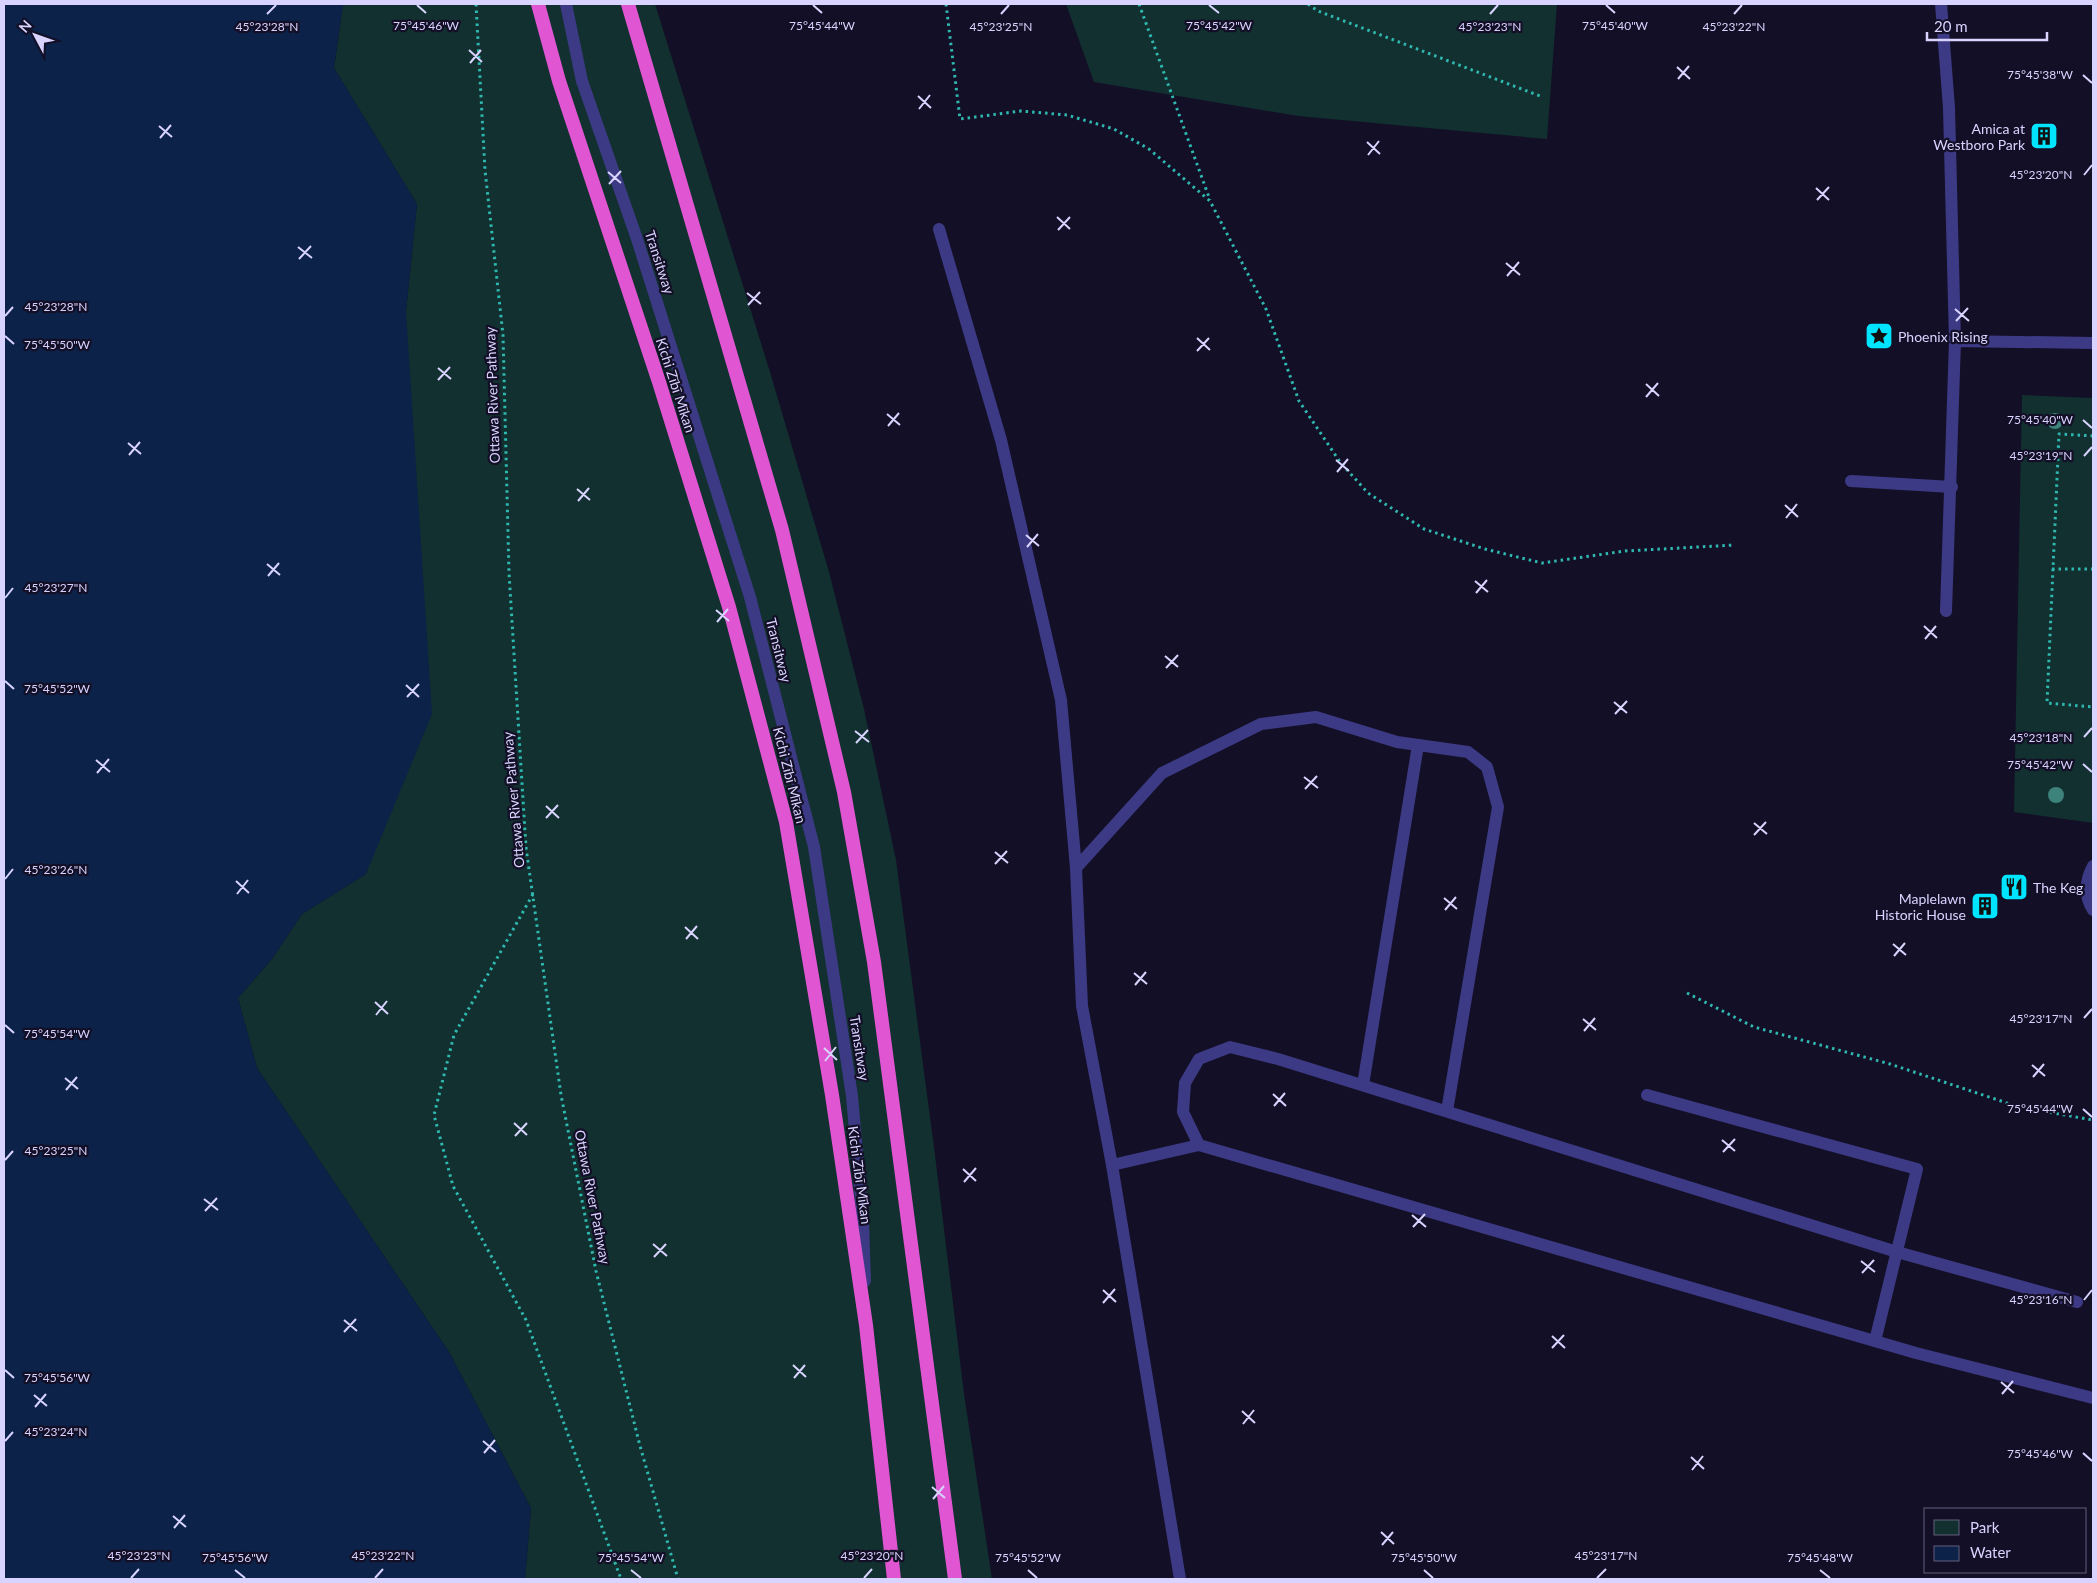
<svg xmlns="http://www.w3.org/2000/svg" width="2097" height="1583" viewBox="0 0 2097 1583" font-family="Lato,sans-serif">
	<rect width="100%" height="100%" fill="#130f26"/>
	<g fill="#12302f">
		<path d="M343,4H655L770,372L829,572L864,709L896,860L935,1155L964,1394L992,1579H525L531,1508L449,1352L257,1068L238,998L272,959L302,914L366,874L406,311L417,204L334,68Z"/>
		<path d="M1066,4H1557L1547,139L1298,116L1094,82Z"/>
		<path d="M2022,395L2093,398V823L2014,812Z"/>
	</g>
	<path fill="#0c2248" d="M4,4H343L334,68L417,204L406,311L432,714L366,874L302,914L272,959L238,998L257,1068L449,1352L531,1508L525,1579H4Z"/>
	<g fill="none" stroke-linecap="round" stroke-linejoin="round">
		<g stroke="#2fb8b0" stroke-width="3" stroke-dasharray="2.5 4" stroke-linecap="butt">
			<path d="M476,4L485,170L503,335L509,573L526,848L561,1095L596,1271L640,1446L678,1579"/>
			<path d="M946,4L960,119L1021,111L1067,115L1114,129L1149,149L1210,201L1266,309L1299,401L1340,462L1368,493L1424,529L1485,549L1542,563L1625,551L1735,545"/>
			<path d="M1139,4L1210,200"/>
			<path d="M1308,4L1318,11L1540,96"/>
			<path d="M2093,436L2059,434L2047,703L2093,707"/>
			<path d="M2052,569H2093"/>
			<path d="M533,894L454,1035L434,1115L453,1186L526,1320L621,1579"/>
			<path d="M1687,993L1754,1027L1890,1064L2019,1107L2093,1120"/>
		</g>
		<g stroke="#3d3a85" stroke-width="12">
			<path d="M566,4L582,81L637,239L750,597L814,847L852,1096L863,1222L865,1281"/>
			<path d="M1941,4L1949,108L1955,341"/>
			<path d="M939,229L1001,440L1061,700L1076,868L1162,773L1261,724L1316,717L1397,742L1468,752L1487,767L1498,807L1447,1111"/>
			<path d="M1851,481L1952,487"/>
			<path d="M1946,611L1955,341L2093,343"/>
			<path d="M2093,866C2085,881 2084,896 2093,910"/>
			<path d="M1076,868L1082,1006L1112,1165"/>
			<path d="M1363,1085L1418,745"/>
			<path d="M1647,1095L1917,1169L1875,1341"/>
			<path d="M1199,1145L1183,1112L1185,1083L1199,1059L1230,1047L1278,1059L1897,1252L2077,1302"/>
			<path d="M1180,1579L1112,1165L1199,1145L1916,1353L2093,1398"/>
		</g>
		<g stroke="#e055d1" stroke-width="14">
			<path d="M538,4L559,81L659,382L729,607L786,822L832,1095L866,1325L894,1579"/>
			<path d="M628,4L782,530L844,792L874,962L955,1579"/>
		</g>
	</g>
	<g fill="#3d827b">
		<circle cx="2055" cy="421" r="8"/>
		<circle cx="2056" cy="795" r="8"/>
	</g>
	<path fill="none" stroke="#d9d4ff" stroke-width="2" d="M417,5L426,13M813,5L822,13M1209,5L1219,13M1606,5L1615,13M267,14L276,5M1001,14L1009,5M1490,14L1498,5M1734,14L1742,5M469,50L482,62M470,63L481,50M1677,67L1690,79M2083,75L2092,83M1678,79L1689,66M918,96L931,108M919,109L930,95M159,126L172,137M160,138L171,125M1367,142L1380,154M1368,155L1379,141M608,172L621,183M2084,175L2092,165M609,184L621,171M1816,188L1829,200M1817,200L1829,187M1057,217L1070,229M1058,230L1070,217M298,247L312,258M299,259L311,246M1506,263L1520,275M1507,276L1519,262M747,293L761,304M748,305L760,292M1955,309L1969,321M5,316L13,307M1956,321L1968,308M5,336L14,344M1197,338L1210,350M1197,351L1209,338M438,368L451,379M438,380L450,367M1646,384L1659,396M1646,397L1658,383M887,414L900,425M2083,420L2092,428M888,426L899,413M128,443L141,454M129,455L140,442M2084,456L2092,447M1336,460L1349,471M1337,472L1348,459M577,489L590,500M578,501L589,488M1785,505L1798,517M1786,518L1797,504M1026,535L1039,546M1027,547L1038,534M267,564L280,575M268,576L279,563M1475,581L1488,592M1476,593L1487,580M5,598L13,588M716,610L729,621M717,622L728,609M1924,626L1937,638M1925,639L1936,626M1165,656L1178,667M1166,668L1178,655M5,681L14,689M406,685L419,697M407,697L419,684M1614,702L1627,713M1615,714L1627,701M855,731L869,742M2084,737L2092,728M856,743L868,730M96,760L110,772M2083,764L2092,772M97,773L109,759M1304,777L1318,788M1305,789L1317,776M546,806L559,818M546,818L558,805M1754,823L1767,834M1754,835L1766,822M995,852L1008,863M995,864L1007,851M5,879L13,869M236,881L249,893M237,894L248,880M1444,898L1457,909M1445,910L1456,897M685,927L698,939M686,939L697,926M1893,944L1906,955M1894,956L1905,943M1134,973L1147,984M1135,985L1146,972M375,1002L388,1014M376,1015L387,1001M2084,1018L2092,1009M1583,1019L1596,1030M5,1025L14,1033M1584,1031L1595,1018M824,1048L837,1060M825,1061L836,1047M2032,1065L2045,1076M2033,1077L2044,1064M65,1078L78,1089M66,1090L77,1077M1273,1094L1286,1106M1274,1106L1285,1093M2083,1109L2092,1117M514,1123L527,1135M515,1136L527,1123M1722,1140L1735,1151M1723,1152L1735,1139M5,1160L13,1151M963,1169L976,1181M964,1182L976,1168M204,1199L218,1210M205,1211L217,1198M1412,1215L1426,1227M1413,1227L1425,1214M653,1244L667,1256M654,1257L666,1244M1861,1261L1875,1272M1862,1273L1874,1260M1103,1290L1116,1302M2084,1300L2092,1290M1103,1303L1115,1289M344,1320L357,1331M344,1332L356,1319M1552,1336L1565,1348M1552,1348L1564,1335M793,1365L806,1377M5,1370L14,1378M794,1378L805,1365M2001,1382L2014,1393M2002,1394L2013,1381M34,1395L47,1406M35,1407L46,1394M1242,1411L1255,1423M1243,1424L1254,1410M5,1441L13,1432M483,1441L496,1452M484,1453L495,1440M2083,1453L2092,1461M1691,1457L1704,1469M1692,1470L1703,1456M932,1487L945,1498M933,1499L944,1486M173,1516L186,1527M174,1528L185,1515M1381,1532L1394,1544M1382,1545L1393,1532M235,1570L245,1578M631,1570L641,1578M1028,1570L1037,1578M1424,1570L1433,1578M1820,1570L1830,1578M131,1578L139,1569M375,1578L383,1569M864,1578L872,1569M1597,1578L1606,1569"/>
	<defs>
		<symbol id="building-square" viewBox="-11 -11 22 22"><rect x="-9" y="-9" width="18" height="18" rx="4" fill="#00e5ff" stroke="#130f26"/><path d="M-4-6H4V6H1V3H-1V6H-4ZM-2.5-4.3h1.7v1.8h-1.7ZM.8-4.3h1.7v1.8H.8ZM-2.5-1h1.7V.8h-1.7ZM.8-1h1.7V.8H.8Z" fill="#111"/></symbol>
		<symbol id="sight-square" viewBox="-11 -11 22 22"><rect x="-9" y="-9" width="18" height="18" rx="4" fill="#00e5ff" stroke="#130f26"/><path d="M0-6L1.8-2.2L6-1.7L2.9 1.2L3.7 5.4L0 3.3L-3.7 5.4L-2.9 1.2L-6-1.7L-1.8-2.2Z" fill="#111"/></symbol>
		<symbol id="restaurant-square" viewBox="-11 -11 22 22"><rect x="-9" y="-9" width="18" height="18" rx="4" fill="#00e5ff" stroke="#130f26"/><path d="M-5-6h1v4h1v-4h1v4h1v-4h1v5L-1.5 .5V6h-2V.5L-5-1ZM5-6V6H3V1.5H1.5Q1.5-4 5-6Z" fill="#111"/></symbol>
	</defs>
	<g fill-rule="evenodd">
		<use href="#building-square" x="2028" y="120" width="32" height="32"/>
		<use href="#sight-square" x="1863" y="320" width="32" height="32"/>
		<use href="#restaurant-square" x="1998" y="871" width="32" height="32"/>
		<use href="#building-square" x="1969" y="890" width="32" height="32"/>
	</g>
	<g text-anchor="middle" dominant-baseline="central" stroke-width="4.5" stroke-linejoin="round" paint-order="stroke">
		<g font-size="14" fill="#d9d4ff" stroke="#130f26" text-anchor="end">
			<text x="2025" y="128">Amica at<tspan x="2025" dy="16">Westboro Park</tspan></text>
			<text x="1898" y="336" text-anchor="start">Phoenix Rising</text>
			<text x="2033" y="887" text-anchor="start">The Keg</text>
			<text x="1966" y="898">Maplelawn<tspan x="1966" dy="16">Historic House</tspan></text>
		</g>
		<g font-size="14" fill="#d9d4ff" stroke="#130f26">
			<text transform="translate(660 262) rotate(72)">Transitway</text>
			<text transform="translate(676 385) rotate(72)">Kichi Zībī Mīkan</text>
			<text transform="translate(492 395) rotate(-92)">Ottawa River Pathway</text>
			<text transform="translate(779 650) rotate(76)">Transitway</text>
			<text transform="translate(790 775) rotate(76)">Kichi Zībī Mīkan</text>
			<text transform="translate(513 800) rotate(-95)">Ottawa River Pathway</text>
			<text transform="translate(860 1048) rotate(81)">Transitway</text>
			<text transform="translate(860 1175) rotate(82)">Kichi Zībī Mīkan</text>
			<text transform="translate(593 1197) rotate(79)">Ottawa River Pathway</text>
		</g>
	</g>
	<g font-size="12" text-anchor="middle" fill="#d9d4ff" stroke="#130f26" stroke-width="4.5" stroke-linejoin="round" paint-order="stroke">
		<text x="822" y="30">75°45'44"W</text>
		<text x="426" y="30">75°45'46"W</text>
		<text x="1219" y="30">75°45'42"W</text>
		<text x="1615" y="30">75°45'40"W</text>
		<text x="267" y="31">45°23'28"N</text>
		<text x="1001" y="31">45°23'25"N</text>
		<text x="1490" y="31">45°23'23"N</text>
		<text x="1734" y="31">45°23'22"N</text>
		<text x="2040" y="79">75°45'38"W</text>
		<text x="2041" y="179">45°23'20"N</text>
		<text x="56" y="311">45°23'28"N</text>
		<text x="57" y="349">75°45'50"W</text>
		<text x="2040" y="424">75°45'40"W</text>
		<text x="2041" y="460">45°23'19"N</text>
		<text x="56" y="592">45°23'27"N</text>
		<text x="57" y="693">75°45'52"W</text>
		<text x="2041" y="742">45°23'18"N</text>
		<text x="2040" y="769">75°45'42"W</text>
		<text x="56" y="874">45°23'26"N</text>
		<text x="2041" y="1023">45°23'17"N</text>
		<text x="57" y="1038">75°45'54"W</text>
		<text x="2040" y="1113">75°45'44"W</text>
		<text x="56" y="1155">45°23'25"N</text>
		<text x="2041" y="1304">45°23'16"N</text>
		<text x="57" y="1382">75°45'56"W</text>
		<text x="56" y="1436">45°23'24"N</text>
		<text x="2040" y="1458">75°45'46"W</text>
		<text x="139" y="1560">45°23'23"N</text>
		<text x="383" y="1560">45°23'22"N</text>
		<text x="872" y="1560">45°23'20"N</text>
		<text x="1606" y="1560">45°23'17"N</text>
		<text x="235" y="1562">75°45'56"W</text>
		<text x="631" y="1562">75°45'54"W</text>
		<text x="1028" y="1562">75°45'52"W</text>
		<text x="1424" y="1562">75°45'50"W</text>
		<text x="1820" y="1562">75°45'48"W</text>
	</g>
	<rect width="2097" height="1583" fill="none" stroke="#d9d4ff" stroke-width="10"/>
	<rect x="1924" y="1508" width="162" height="65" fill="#130f26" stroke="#625e7d"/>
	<rect x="1934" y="1520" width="25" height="15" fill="#12302f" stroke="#625e7d"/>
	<text x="1970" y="1533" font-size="15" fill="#d9d4ff">Park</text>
	<rect x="1934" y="1546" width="25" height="15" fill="#0c2248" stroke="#625e7d"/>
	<text x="1970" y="1558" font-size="15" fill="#d9d4ff">Water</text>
	<g transform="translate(35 35) rotate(311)" stroke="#130f26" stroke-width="4" paint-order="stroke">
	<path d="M0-4L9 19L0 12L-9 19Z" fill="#d9d4ff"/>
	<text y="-8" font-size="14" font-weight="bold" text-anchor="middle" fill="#d9d4ff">N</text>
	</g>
	<path d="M1927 32v8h120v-8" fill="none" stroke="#d9d4ff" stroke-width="2.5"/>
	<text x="1934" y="32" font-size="15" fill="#d9d4ff" stroke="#130f26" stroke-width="4" paint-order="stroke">20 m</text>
</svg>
